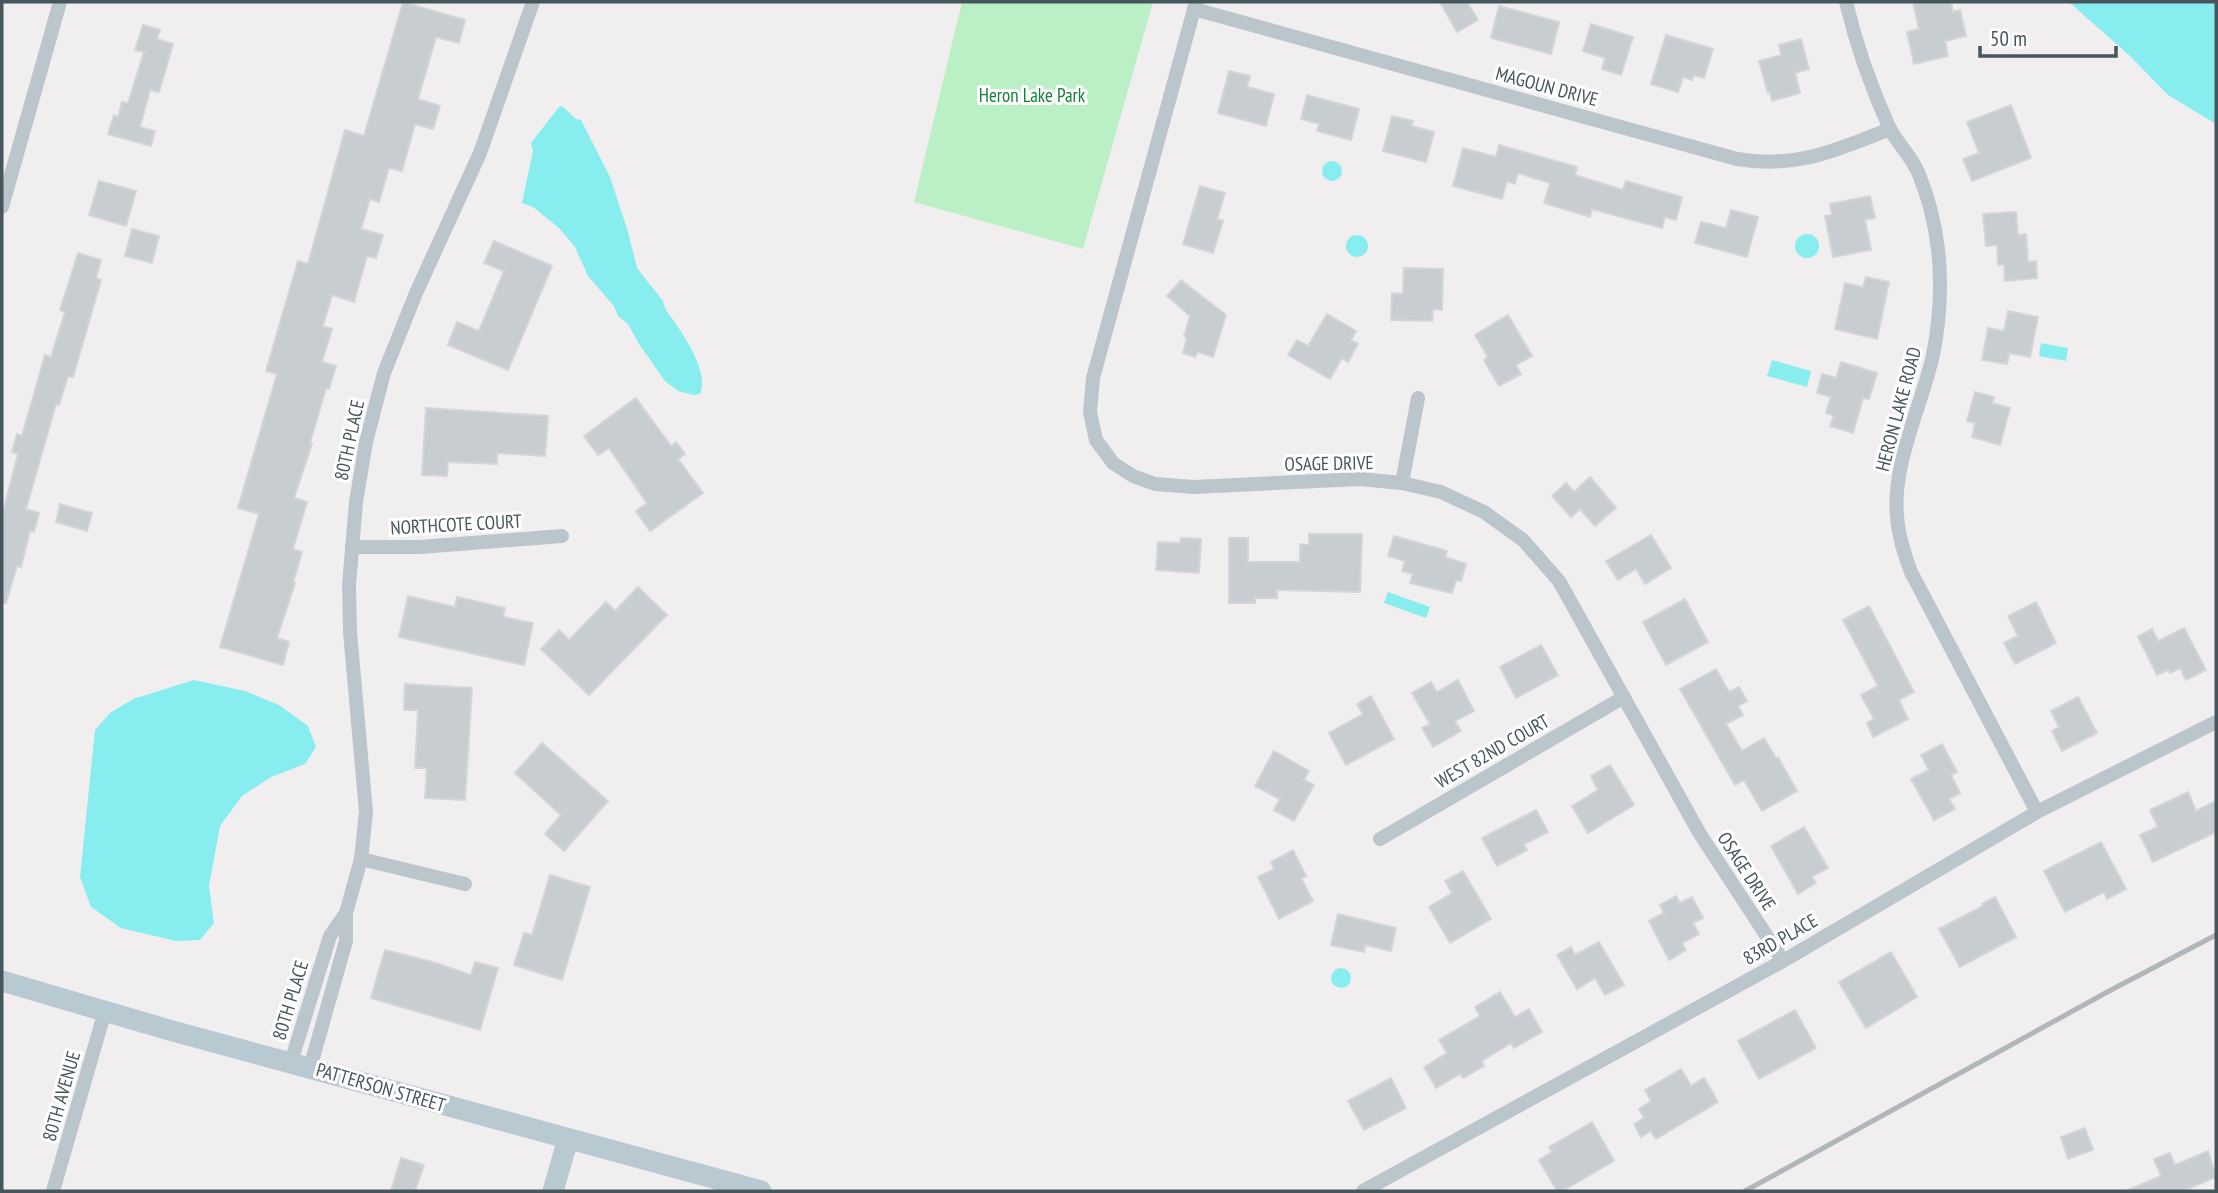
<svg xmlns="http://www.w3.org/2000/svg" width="2218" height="1193" viewBox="0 0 2218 1193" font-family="'PT Sans Narrow',sans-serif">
	<rect width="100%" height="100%" fill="#f1eeef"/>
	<path fill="#bbf0c6" d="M962,2H1153L1083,249L914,202Z"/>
	<g fill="#87edef">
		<path d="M2069,2H2216V124L2168,95L2130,56Z"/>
		<path d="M562,106L576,119L581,120L610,177L628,232L637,268L663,301C664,309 669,314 674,321C686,339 709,373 700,394L694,395L678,391L665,381L639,344L628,324L618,316L614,306L588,276L575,247L559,228L533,207L522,203L533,151L531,143L559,107Z"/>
		<circle cx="1332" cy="171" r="10"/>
		<circle cx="1807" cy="246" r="12"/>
		<circle cx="1357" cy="246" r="11"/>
		<path d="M2041,343L2068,348L2066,361L2039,356Z"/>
		<path d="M1772,360L1811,371L1807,387L1767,376Z"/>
		<path d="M1388,592L1430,607L1426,618L1384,603Z"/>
		<path d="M194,680L245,691L279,705L308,726L316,747L305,764L271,777L242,796L220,826L209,886L214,923L200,940L176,941L121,928L91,907L80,877L95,730L110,713L133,699Z"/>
		<circle cx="1341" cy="978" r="10"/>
	</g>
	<g fill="#c8cdd2" stroke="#d2d6da" stroke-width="2">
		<path d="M403,2L465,20L459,43L436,37L418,99L440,106L433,129L415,124L402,171L389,168L379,202L370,199L361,229L383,235L376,258L367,256L354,302L332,295L323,326L332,329L322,362L336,366L329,389L326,388L310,443L312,444L294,498L307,502L293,549L302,552L293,583H295L277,638L289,642L283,665L220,647L259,514L238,508L277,374L266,371L298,261L308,264L345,130L364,136Z"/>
		<path d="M1440,2H1467L1478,20L1457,32Z"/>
		<path d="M1913,2H1951L1953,12L1960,10L1966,36L1945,41L1948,56L1914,64L1907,32L1919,29Z"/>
		<path d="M1499,6L1559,22L1551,54L1491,38Z"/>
		<path d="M1591,24L1633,37L1621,75L1602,69L1605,58L1583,51Z"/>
		<path d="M143,25L160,30L157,39L173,44L159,92L150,90L140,127L155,131L151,146L108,134L114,115L118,117L122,102L128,103L144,52L135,50Z"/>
		<path d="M1666,35L1713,49L1704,78L1694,75L1692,80L1683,77L1678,92L1651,84Z"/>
		<path d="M1801,39L1809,69L1795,73L1800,93L1772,101L1770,92L1768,93L1759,61L1781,55L1779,45Z"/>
		<path d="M1229,71L1250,76L1247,87L1274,94L1266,126L1218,113Z"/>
		<path d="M1307,95L1359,109L1351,140L1317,131L1319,124L1301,119Z"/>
		<path d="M2011,105L2031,158L1972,181L1963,159L1979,153L1967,122Z"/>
		<path d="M1392,116L1413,121L1411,126L1434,132L1426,162L1383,151Z"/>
		<path d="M1499,145L1577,167L1575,175L1623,190L1626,181L1682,197L1676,220L1665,217L1662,228L1592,209L1590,217L1544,203L1550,183L1518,173L1515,184L1507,181L1502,199L1453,186L1463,148L1496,157Z"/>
		<path d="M99,181L136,191L126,226L89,215Z"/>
		<path d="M1200,186L1225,193L1217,219L1223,221L1213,253L1183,244Z"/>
		<path d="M1870,196L1875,218L1865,220L1871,250L1833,257L1825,216L1832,215L1830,204Z"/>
		<path d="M1731,210L1758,217L1747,257L1695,243L1701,222L1726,228Z"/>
		<path d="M2016,212L2018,235L2026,234L2028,262L2036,261L2037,278L2005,281L2004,264L1998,265L1997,245L1986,246L1983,214Z"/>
		<path d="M132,229L159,236L152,263L125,256Z"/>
		<path d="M494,241L552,266L508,370L448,345L457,322L479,331L504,271L484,263Z"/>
		<path d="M78,253L101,260L96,278L101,280L73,377L68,376L59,405L56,404L26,509L39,513L34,532L30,531L21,567L17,566L6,603H2V516L18,454L12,452L17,434L22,436L45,355L51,357L65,312L60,310Z"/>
		<path d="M1404,268L1443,269L1442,310L1433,309L1432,321L1391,320L1392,293L1403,294Z"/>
		<path d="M1866,277L1889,282L1877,339L1835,329L1845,283L1863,287Z"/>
		<path d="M1181,280L1226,315L1213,357L1198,352L1195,357L1183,353L1187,338L1184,336L1190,316L1167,296Z"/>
		<path d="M2008,311L2038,317L2030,357L2009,353L2007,364L1982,360L1988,328L2004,331Z"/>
		<path d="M1327,314L1356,331L1351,340L1358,344L1348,362L1342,358L1330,379L1288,355L1297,340L1308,346Z"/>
		<path d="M1508,315L1532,356L1516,365L1521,374L1499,386L1484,360L1488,357L1475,335Z"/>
		<path d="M1841,362L1877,373L1869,399L1863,398L1853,433L1830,426L1834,416L1826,413L1831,397L1817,393L1822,374L1836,378Z"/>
		<path d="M1975,392L1994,397L1992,403L2010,408L2000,445L1972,437L1975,423L1967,421Z"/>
		<path d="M636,398L671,446L676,442L685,454L678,459L703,493L650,531L636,511L647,503L627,474L609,448L598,455L584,436Z"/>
		<path d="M426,408L548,416L545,456L497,453V464L448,462L447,476L422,475Z"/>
		<path d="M1590,477L1616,508L1595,526L1580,509L1571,517L1552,496L1566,483L1574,492Z"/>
		<path d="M60,504L92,513L87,531L56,522Z"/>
		<path d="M1309,534H1362L1360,592L1277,590V598H1255V603H1229V538H1248V562H1300V544L1309,545Z"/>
		<path d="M1651,535L1671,568L1645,584L1636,569L1618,580L1606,561Z"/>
		<path d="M1394,536L1447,551L1445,557L1466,564L1461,581L1456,580L1452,593L1410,583L1413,574L1402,571L1405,561L1388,556Z"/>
		<path d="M1181,538L1201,539L1199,573L1156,570L1158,542L1180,543Z"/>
		<path d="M638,587L667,615L589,695L541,649L559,630L569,640L606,602L615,611Z"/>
		<path d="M408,596L455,607L457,597L505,608L503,617L533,623L524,665L399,637Z"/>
		<path d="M1685,599L1708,642L1666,665L1643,622Z"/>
		<path d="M2036,602L2056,643L2015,664L2004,643L2018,636L2008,616Z"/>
		<path d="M1869,606L1914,692L1899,700L1908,719L1873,737L1867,723L1874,719L1861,695L1878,686L1843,620Z"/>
		<path d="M2184,628L2206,670L2186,680L2180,668L2170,673L2168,670L2157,675L2138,637L2152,629L2158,641Z"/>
		<path d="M1541,645L1558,675L1516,698L1500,667Z"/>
		<path d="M1716,669L1729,692L1739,687L1747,701L1738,706L1743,715L1726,724L1742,751L1764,738L1776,758L1778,757L1797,791L1762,811L1744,780L1735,785L1680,689Z"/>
		<path d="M1458,680L1474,711L1455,721L1461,731L1433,747L1422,728L1430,724L1412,693L1431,682L1437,692Z"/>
		<path d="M405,684L472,688L465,800L425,798L427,768H415L418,710H404Z"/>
		<path d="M1371,696L1394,739L1346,765L1329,733L1363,714L1357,704Z"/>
		<path d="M2078,697L2097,733L2062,751L2052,731L2059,727L2051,711Z"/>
		<path d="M542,743L608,801L564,851L545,834L561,815L515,773Z"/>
		<path d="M1942,744L1957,772L1951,775L1960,793L1949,799L1955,809L1934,820L1911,779L1929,770L1921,755Z"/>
		<path d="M1274,751L1309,771L1304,780L1314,785L1294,821L1274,810L1280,799L1255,786Z"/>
		<path d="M1610,765L1634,805L1588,833L1572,806L1598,790L1591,776Z"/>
		<path d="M2188,792L2196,811L2216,801V832L2153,862L2140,835L2158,827L2150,810Z"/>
		<path d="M1536,810L1548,832L1524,844L1527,850L1497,866L1482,838Z"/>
		<path d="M1804,827L1828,868L1812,877L1816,883L1798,894L1771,846Z"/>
		<path d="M2101,842L2126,889L2107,899L2104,892L2065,912L2044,871Z"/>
		<path d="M1293,850L1306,876L1301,878L1313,901L1279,919L1258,877L1274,869L1271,862Z"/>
		<path d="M1463,871L1491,919L1450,943L1429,907L1452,893L1445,881Z"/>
		<path d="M550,875L590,887L562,980L514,965L524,933L532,935Z"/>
		<path d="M1676,896L1680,903L1692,897L1703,918L1693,923L1699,934L1682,943L1686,950L1669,960L1649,921L1664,913L1660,905Z"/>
		<path d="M1995,897L2016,937L1960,967L1939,929L1983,906L1982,904Z"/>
		<path d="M1338,914L1396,928L1391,951L1365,945L1364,952L1331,945Z"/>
		<path d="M1599,942L1624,985L1605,995L1595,978L1577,989L1557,955L1571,947L1575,955Z"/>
		<path d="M385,950L436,963L471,975L475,962L498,968L480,1030L371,998Z"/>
		<path d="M1891,952L1917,997L1866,1028L1839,982Z"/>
		<path d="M1500,992L1515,1017L1529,1009L1542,1032L1514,1048L1511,1043L1482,1061L1484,1066L1463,1078L1460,1074L1436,1088L1424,1067L1447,1053L1439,1040L1480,1016L1475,1007Z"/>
		<path d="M1795,1010L1816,1048L1759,1079L1738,1041Z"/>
		<path d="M1681,1069L1691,1086L1704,1078L1718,1102L1656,1139L1651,1131L1641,1137L1634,1124L1644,1118L1639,1109L1651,1101L1645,1090Z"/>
		<path d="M1391,1078L1406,1108L1364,1130L1348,1101Z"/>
		<path d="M1592,1122L1614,1161L1562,1191H1557L1539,1160L1552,1152L1549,1147Z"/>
		<path d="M2085,1128L2093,1150L2068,1159L2061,1137Z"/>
		<path d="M2208,1151L2216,1177L2183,1191H2126L2161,1176L2154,1159L2170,1153L2175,1165Z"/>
		<path d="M401,1158L424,1165L415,1191H391Z"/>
	</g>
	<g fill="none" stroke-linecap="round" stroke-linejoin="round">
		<g stroke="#bac6cc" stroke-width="14">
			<path d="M1196,2L1093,378L1090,412L1096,440L1113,463L1133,476L1155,484L1194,487L1360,479L1402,483L1441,492L1484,512L1523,540L1559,581L1700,834L1783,961"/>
			<path d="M1846,2C1856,44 1871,87 1889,127C1897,143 1911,156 1918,172C1928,196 1935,224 1938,249C1942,285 1940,320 1933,355C1922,404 1892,465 1897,515C1898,535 1904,553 1911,572L2037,812"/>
			<path d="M1194,9L1737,159C1796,169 1837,150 1890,129"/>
			<path d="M2,207L60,2"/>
			<path d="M1402,483L1418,398"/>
			<path d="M352,547H420L562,536"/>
			<path d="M1380,839L1624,697"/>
			<path d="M361,859L465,884"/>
			<path d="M291,1062L330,936L346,913"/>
			<path d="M310,1068L346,941V913L361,859L366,812L350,632L349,585L356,502L366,442L384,373L416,293L480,153L533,2"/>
			<path d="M53,1191L105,1011"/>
			<path d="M1363,1191L1783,961L2037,812L2216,722"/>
		</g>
		<g stroke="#b9c9d1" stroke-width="21">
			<path d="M2,981L169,1030L761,1191"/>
			<path d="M553,1191L568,1139"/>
		</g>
		<path stroke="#b0b6b9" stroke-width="5" d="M1745,1191L2111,990L2216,935"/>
	</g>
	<g text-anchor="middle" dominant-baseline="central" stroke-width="6" stroke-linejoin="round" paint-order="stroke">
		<g font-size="19" fill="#46565d" stroke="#fff">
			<text transform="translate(1547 86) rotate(15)">MAGOUN DRIVE</text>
			<text transform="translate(1898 409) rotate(-75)">HERON LAKE ROAD</text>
			<text transform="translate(349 440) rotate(-78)">80TH PLACE</text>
			<text transform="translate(1329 463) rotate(-1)">OSAGE DRIVE</text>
			<text transform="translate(456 524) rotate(-3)">NORTHCOTE COURT</text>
			<text transform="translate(1492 751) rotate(-30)">WEST 82ND COURT</text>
			<text transform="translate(1747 871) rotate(57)">OSAGE DRIVE</text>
			<text transform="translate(1780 939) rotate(-30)">83RD PLACE</text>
			<text transform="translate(290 1000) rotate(-73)">80TH PLACE</text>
			<text transform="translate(381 1087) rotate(16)">PATTERSON STREET</text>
			<text transform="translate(61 1096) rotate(-74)">80TH AVENUE</text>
		</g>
		<g font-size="19" fill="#148136" stroke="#fff">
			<text x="1032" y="95">Heron Lake Park</text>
		</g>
	</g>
	<rect width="2218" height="1193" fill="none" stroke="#46565d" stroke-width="7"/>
	<path d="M1980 46v10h136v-10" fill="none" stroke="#46565d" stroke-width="3.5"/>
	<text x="1990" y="46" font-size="21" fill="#46565d" stroke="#ffffff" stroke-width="5" paint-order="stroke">50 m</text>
</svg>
